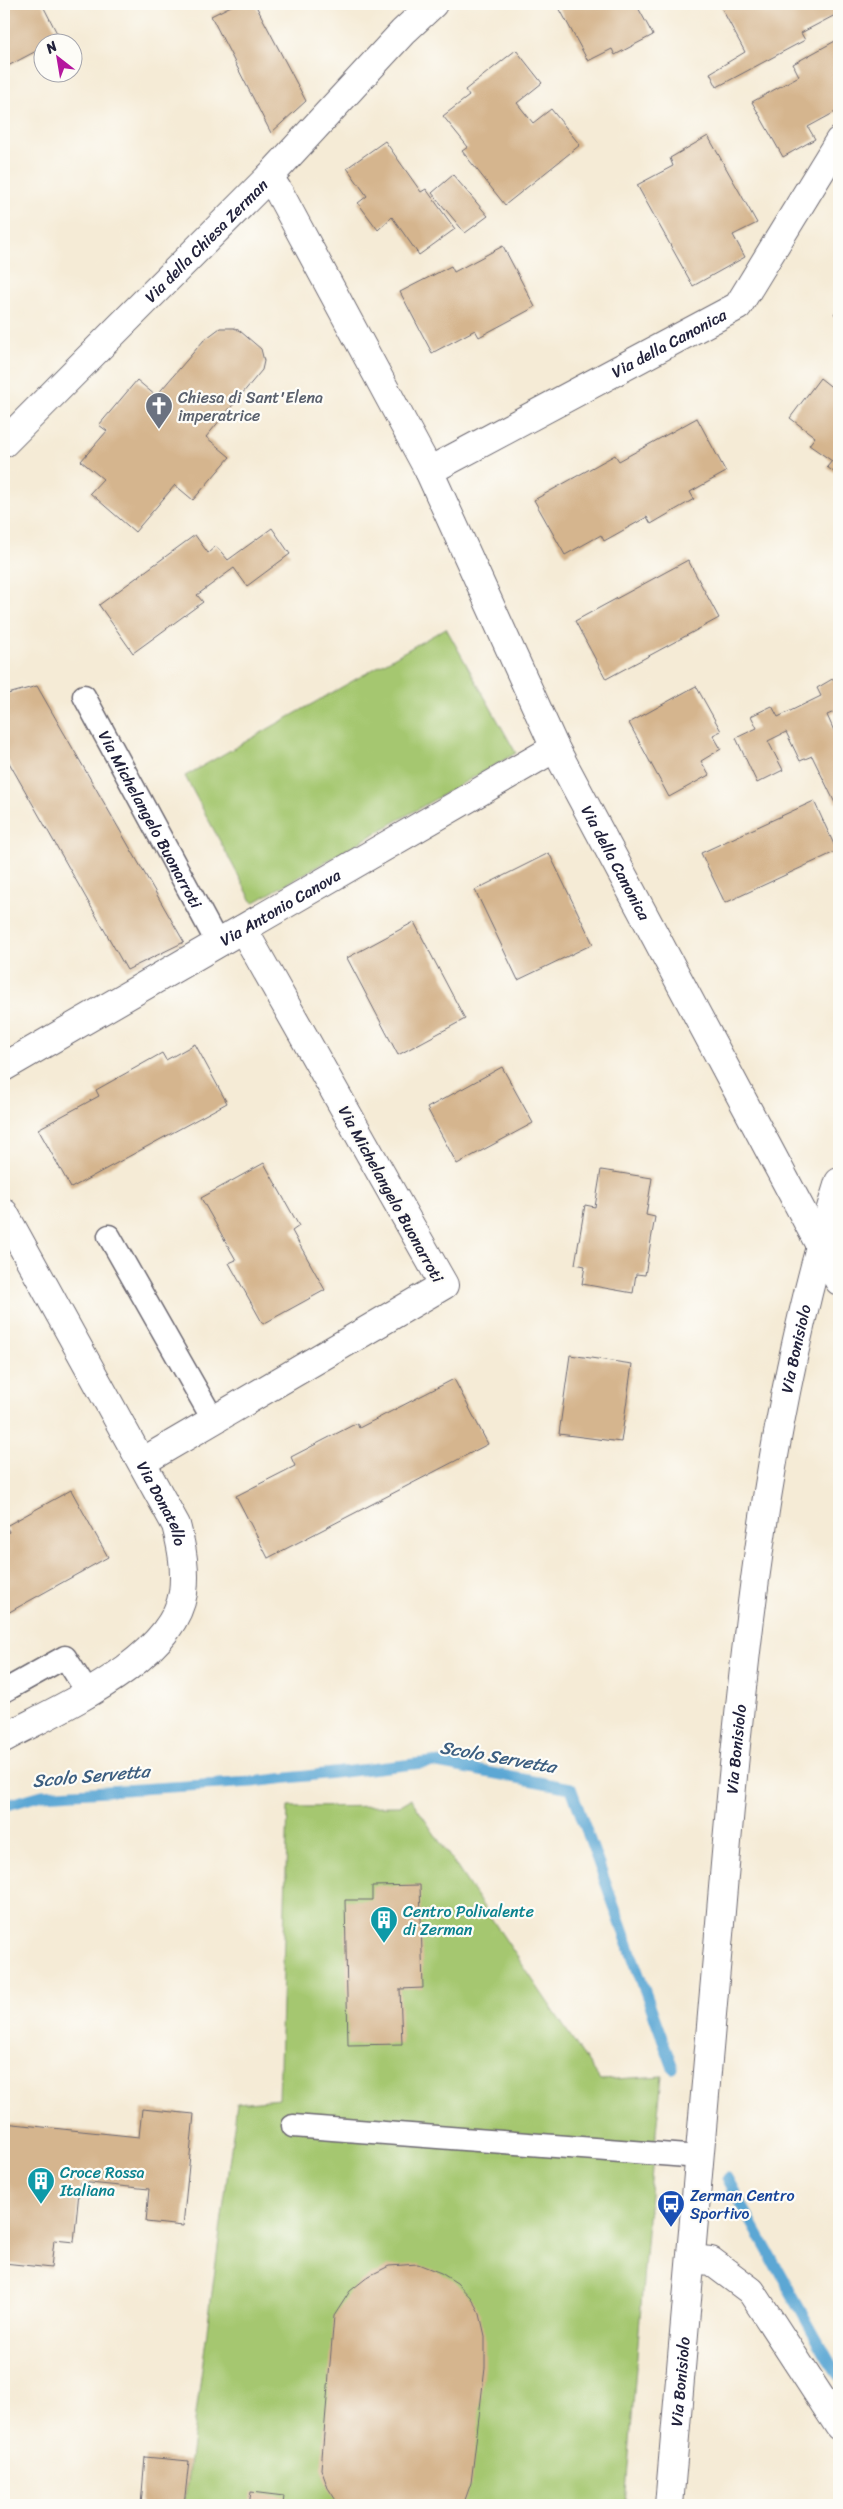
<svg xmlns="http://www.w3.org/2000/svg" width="843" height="2509" viewBox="0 0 843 2509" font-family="Sriracha,sans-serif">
	<rect width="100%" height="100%" fill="#fdfcf7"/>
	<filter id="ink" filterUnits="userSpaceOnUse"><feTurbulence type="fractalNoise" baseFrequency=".02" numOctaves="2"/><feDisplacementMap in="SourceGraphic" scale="10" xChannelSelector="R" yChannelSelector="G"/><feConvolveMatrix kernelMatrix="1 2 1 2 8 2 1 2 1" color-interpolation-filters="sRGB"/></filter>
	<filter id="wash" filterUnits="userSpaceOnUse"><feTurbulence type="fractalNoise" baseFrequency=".0096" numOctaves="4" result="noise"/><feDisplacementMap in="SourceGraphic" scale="20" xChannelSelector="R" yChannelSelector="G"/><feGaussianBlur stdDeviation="1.12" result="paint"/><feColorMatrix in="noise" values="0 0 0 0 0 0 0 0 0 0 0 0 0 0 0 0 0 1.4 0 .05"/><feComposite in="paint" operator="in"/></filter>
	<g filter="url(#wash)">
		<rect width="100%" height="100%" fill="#f5ebd6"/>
		<g fill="#a5c770" stroke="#647456">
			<path d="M446,628L516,753L253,903L185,776Z"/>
			<path d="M411,1799L600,2080L662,2076L652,2169L625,2505H184L237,2103L279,2099L288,1807L399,1806Z"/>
		</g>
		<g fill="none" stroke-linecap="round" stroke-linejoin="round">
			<g stroke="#5ba7d4" stroke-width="11">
				<path d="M4,1806L42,1795L252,1782L432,1762L571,1788L673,2068"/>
				<path d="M727,2178L831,2365L839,2376"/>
			</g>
		</g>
		<g id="blocks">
			<g fill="#d5b58e">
				<path d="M4,4H42L60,39L54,42H42V48L4,68Z"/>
				<path d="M235,4H255L306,101L271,133L211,16Z"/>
				<path d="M557,4H636L653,35L615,55L612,49L588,61Z"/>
				<path d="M726,4H839V13L801,33L805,40L717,87L710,73L745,52L721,7Z"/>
				<path d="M837,40L839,45V110L808,127L815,139L783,157L752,102L799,76L793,64Z"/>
				<path d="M516,50L542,83L517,103L533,123L551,109L580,145L505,205L462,151L468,147L443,116L469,96L465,90Z"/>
				<path d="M708,136L757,223L733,235L745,257L693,286L637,185L673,166L670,158Z"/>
				<path d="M385,141L421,192L426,189L455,229L419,255L392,217L378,230L358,203L367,196L347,168Z"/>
				<path d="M453,175L488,216L465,233L432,193Z"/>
				<path d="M503,246L535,307L479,337L475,330L432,353L400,292L451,266L454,272Z"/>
				<path d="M839,307V318L834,314Z"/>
				<path d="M220,328H234L240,331L261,349L264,361L262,370L206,437L230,457L193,500L175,485L135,532L90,493L103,479L81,461L107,431L99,425L137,380L156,396L204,340Z"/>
				<path d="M820,378L839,393V476L827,467L832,461L809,445L815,437L790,418Z"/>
				<path d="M697,418L726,472L690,492L694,499L651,524L647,517L604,541L601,535L565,555L534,500L615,455L619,461Z"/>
				<path d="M272,528L290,554L247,586L234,568L197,595L203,602L133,653L99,605L195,535L208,553L216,546L228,560Z"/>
				<path d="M688,560L719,618L606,679L575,621Z"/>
				<path d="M834,678L836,681L839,679V710L827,715L839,742V801L835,803L812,756L800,761L786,732L768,741L783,770L757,783L736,738L757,728L751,716L772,706L778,717L821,696L817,688Z"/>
				<path d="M37,686L184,942L127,970L7,759H4V695Z"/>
				<path d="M696,686L721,731L713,735L721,749L701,761L709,775L669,797L629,723Z"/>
				<path d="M814,801L837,851L725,903L701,853Z"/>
				<path d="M549,853L593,944L518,980L475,890Z"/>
				<path d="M414,922L465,1019L398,1055L347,958Z"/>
				<path d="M195,1044L227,1103L71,1188L38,1129L99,1096L96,1090L162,1053L166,1060Z"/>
				<path d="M502,1067L533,1123L457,1164L427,1108Z"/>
				<path d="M264,1163L299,1226L292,1231L325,1290L263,1324L229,1263L236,1260L201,1198Z"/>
				<path d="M601,1170L652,1178L646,1215L655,1217L645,1275L636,1274L633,1293L582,1284L585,1266L575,1264L585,1205L595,1207Z"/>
				<path d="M570,1355L632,1364L621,1442L559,1434Z"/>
				<path d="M454,1379L488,1444L268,1558L236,1496L295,1466L291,1457L357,1423L359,1428Z"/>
				<path d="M71,1490L108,1557L4,1615V1535L9,1532L6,1526Z"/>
				<path d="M420,1885L423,1988L400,1989L402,2044L348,2045L345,1900H372V1886Z"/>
				<path d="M142,2109L194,2114L183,2226L146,2222L149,2189L80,2182L74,2242L54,2240L51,2268L4,2263V2123L139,2137Z"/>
				<path d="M418,2264L441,2273L457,2283L471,2298L480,2314L485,2336V2367L471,2483L465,2500L459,2505H339L328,2488L321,2469L334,2316L350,2291L369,2276L389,2266Z"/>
				<path d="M145,2457L189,2461L184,2505H141Z"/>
				<path d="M251,2492L284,2496L283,2505H249Z"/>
			</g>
		</g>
	</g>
	<g filter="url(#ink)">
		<use href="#blocks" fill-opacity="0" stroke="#6c6871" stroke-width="1"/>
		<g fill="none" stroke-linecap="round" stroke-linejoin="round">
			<defs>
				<g id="lane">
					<path id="s1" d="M84,696L218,944"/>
					<path d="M109,1236L214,1421"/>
					<path d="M4,1691L65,1657L88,1693"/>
					<path d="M293,2126L700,2157"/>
				</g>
				<g id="street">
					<path id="s2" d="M269,177L280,194L429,471L555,748L839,1281"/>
					<path id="s3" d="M4,443L269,177L403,32L433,4"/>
					<path id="s4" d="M429,471L738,306L839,141"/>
					<path id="s5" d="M4,1067L555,748"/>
					<path id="s6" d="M4,1213L176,1525C182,1548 186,1569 183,1593C172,1661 59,1708 4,1738"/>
					<path d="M142,1462L444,1285L243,929"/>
					<path d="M691,2259L711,2261L751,2291L839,2426"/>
				</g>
				<g id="secondary">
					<path id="s7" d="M669,2505C686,2311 703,2117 720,1923C741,1674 764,1421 839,1182"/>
				</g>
			</defs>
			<use href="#lane" stroke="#6c6871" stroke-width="25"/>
			<use href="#street" stroke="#6c6871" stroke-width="30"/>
			<use href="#secondary" stroke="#6c6871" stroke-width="30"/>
			<use href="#lane" stroke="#fff" stroke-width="22"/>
			<use href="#street" stroke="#fff" stroke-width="28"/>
			<use href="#secondary" stroke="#fff" stroke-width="28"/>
		</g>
	</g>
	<defs>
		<symbol id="church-pin" viewBox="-11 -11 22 30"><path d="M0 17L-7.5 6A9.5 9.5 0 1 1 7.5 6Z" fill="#6b7280" stroke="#fdfcf7"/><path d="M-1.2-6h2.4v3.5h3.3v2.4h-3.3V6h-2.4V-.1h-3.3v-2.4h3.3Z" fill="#fff"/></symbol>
		<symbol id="building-pin" viewBox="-11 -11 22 30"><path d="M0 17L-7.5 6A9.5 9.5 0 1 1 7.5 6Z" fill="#0f9aa8" stroke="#fdfcf7"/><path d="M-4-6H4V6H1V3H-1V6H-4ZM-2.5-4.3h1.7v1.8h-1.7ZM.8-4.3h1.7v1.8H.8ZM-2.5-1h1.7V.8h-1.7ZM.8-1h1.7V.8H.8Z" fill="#fff"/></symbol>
		<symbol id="bus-pin" viewBox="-11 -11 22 30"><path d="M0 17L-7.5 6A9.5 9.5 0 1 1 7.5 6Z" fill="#1a4fb4" stroke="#fdfcf7"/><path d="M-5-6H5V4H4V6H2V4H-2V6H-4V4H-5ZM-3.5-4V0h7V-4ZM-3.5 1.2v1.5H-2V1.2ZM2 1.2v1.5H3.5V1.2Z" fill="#fff"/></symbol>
	</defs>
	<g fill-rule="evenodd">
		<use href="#church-pin" x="143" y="390" width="32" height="43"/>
		<use href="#building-pin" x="368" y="1904" width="32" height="43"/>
		<use href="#building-pin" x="25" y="2165" width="32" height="43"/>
		<use href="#bus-pin" x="655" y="2188" width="32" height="43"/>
	</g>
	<g text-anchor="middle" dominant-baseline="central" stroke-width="4.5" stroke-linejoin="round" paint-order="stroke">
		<g font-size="16" fill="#22223b" stroke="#fdfcf7">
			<text stroke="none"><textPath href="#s3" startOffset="286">Via della Chiesa Zerman</textPath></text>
			<text stroke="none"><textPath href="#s4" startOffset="272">Via della Canonica</textPath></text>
			<text stroke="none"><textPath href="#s1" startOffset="140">Via Michelangelo Buonarroti</textPath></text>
			<text stroke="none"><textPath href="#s2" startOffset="769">Via della Canonica</textPath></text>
			<text stroke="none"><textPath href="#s5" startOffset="319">Via Antonio Canova</textPath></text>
			<text transform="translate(391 1194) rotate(61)">Via Michelangelo Buonarroti</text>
			<text stroke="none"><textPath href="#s7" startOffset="1164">Via Bonisiolo</textPath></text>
			<text stroke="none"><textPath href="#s6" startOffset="331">Via Donatello</textPath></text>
			<text stroke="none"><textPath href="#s7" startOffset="759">Via Bonisiolo</textPath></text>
			<text stroke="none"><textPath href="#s7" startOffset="124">Via Bonisiolo</textPath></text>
		</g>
		<g font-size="16" fill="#5b616d" stroke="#fdfcf7" text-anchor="start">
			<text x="178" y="397">Chiesa di Sant'Elena<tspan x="178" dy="18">imperatrice</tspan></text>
		</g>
		<g font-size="16" fill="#0d838f" stroke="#fdfcf7" text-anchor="start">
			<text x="403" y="1911">Centro Polivalente<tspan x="403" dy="18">di Zerman</tspan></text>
			<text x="60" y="2172">Croce Rossa<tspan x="60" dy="18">Italiana</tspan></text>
		</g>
		<g font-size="16" fill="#164399" stroke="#fdfcf7" text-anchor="start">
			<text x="690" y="2195">Zerman Centro<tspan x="690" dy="18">Sportivo</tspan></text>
		</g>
		<g font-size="18" font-style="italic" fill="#3c5e80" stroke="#fdfcf7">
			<text transform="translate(498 1757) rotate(10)">Scolo Servetta</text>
			<text transform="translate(91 1776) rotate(-5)">Scolo Servetta</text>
		</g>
	</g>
	<rect width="843" height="2509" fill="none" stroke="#fdfcf7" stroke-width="20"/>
	<g transform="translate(58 58) rotate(329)"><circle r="24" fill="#fdfcf7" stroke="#a5a5ac"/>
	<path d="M0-4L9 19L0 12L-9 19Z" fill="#b5179e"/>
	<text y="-8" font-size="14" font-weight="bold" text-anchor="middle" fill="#22223b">N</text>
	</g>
</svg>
